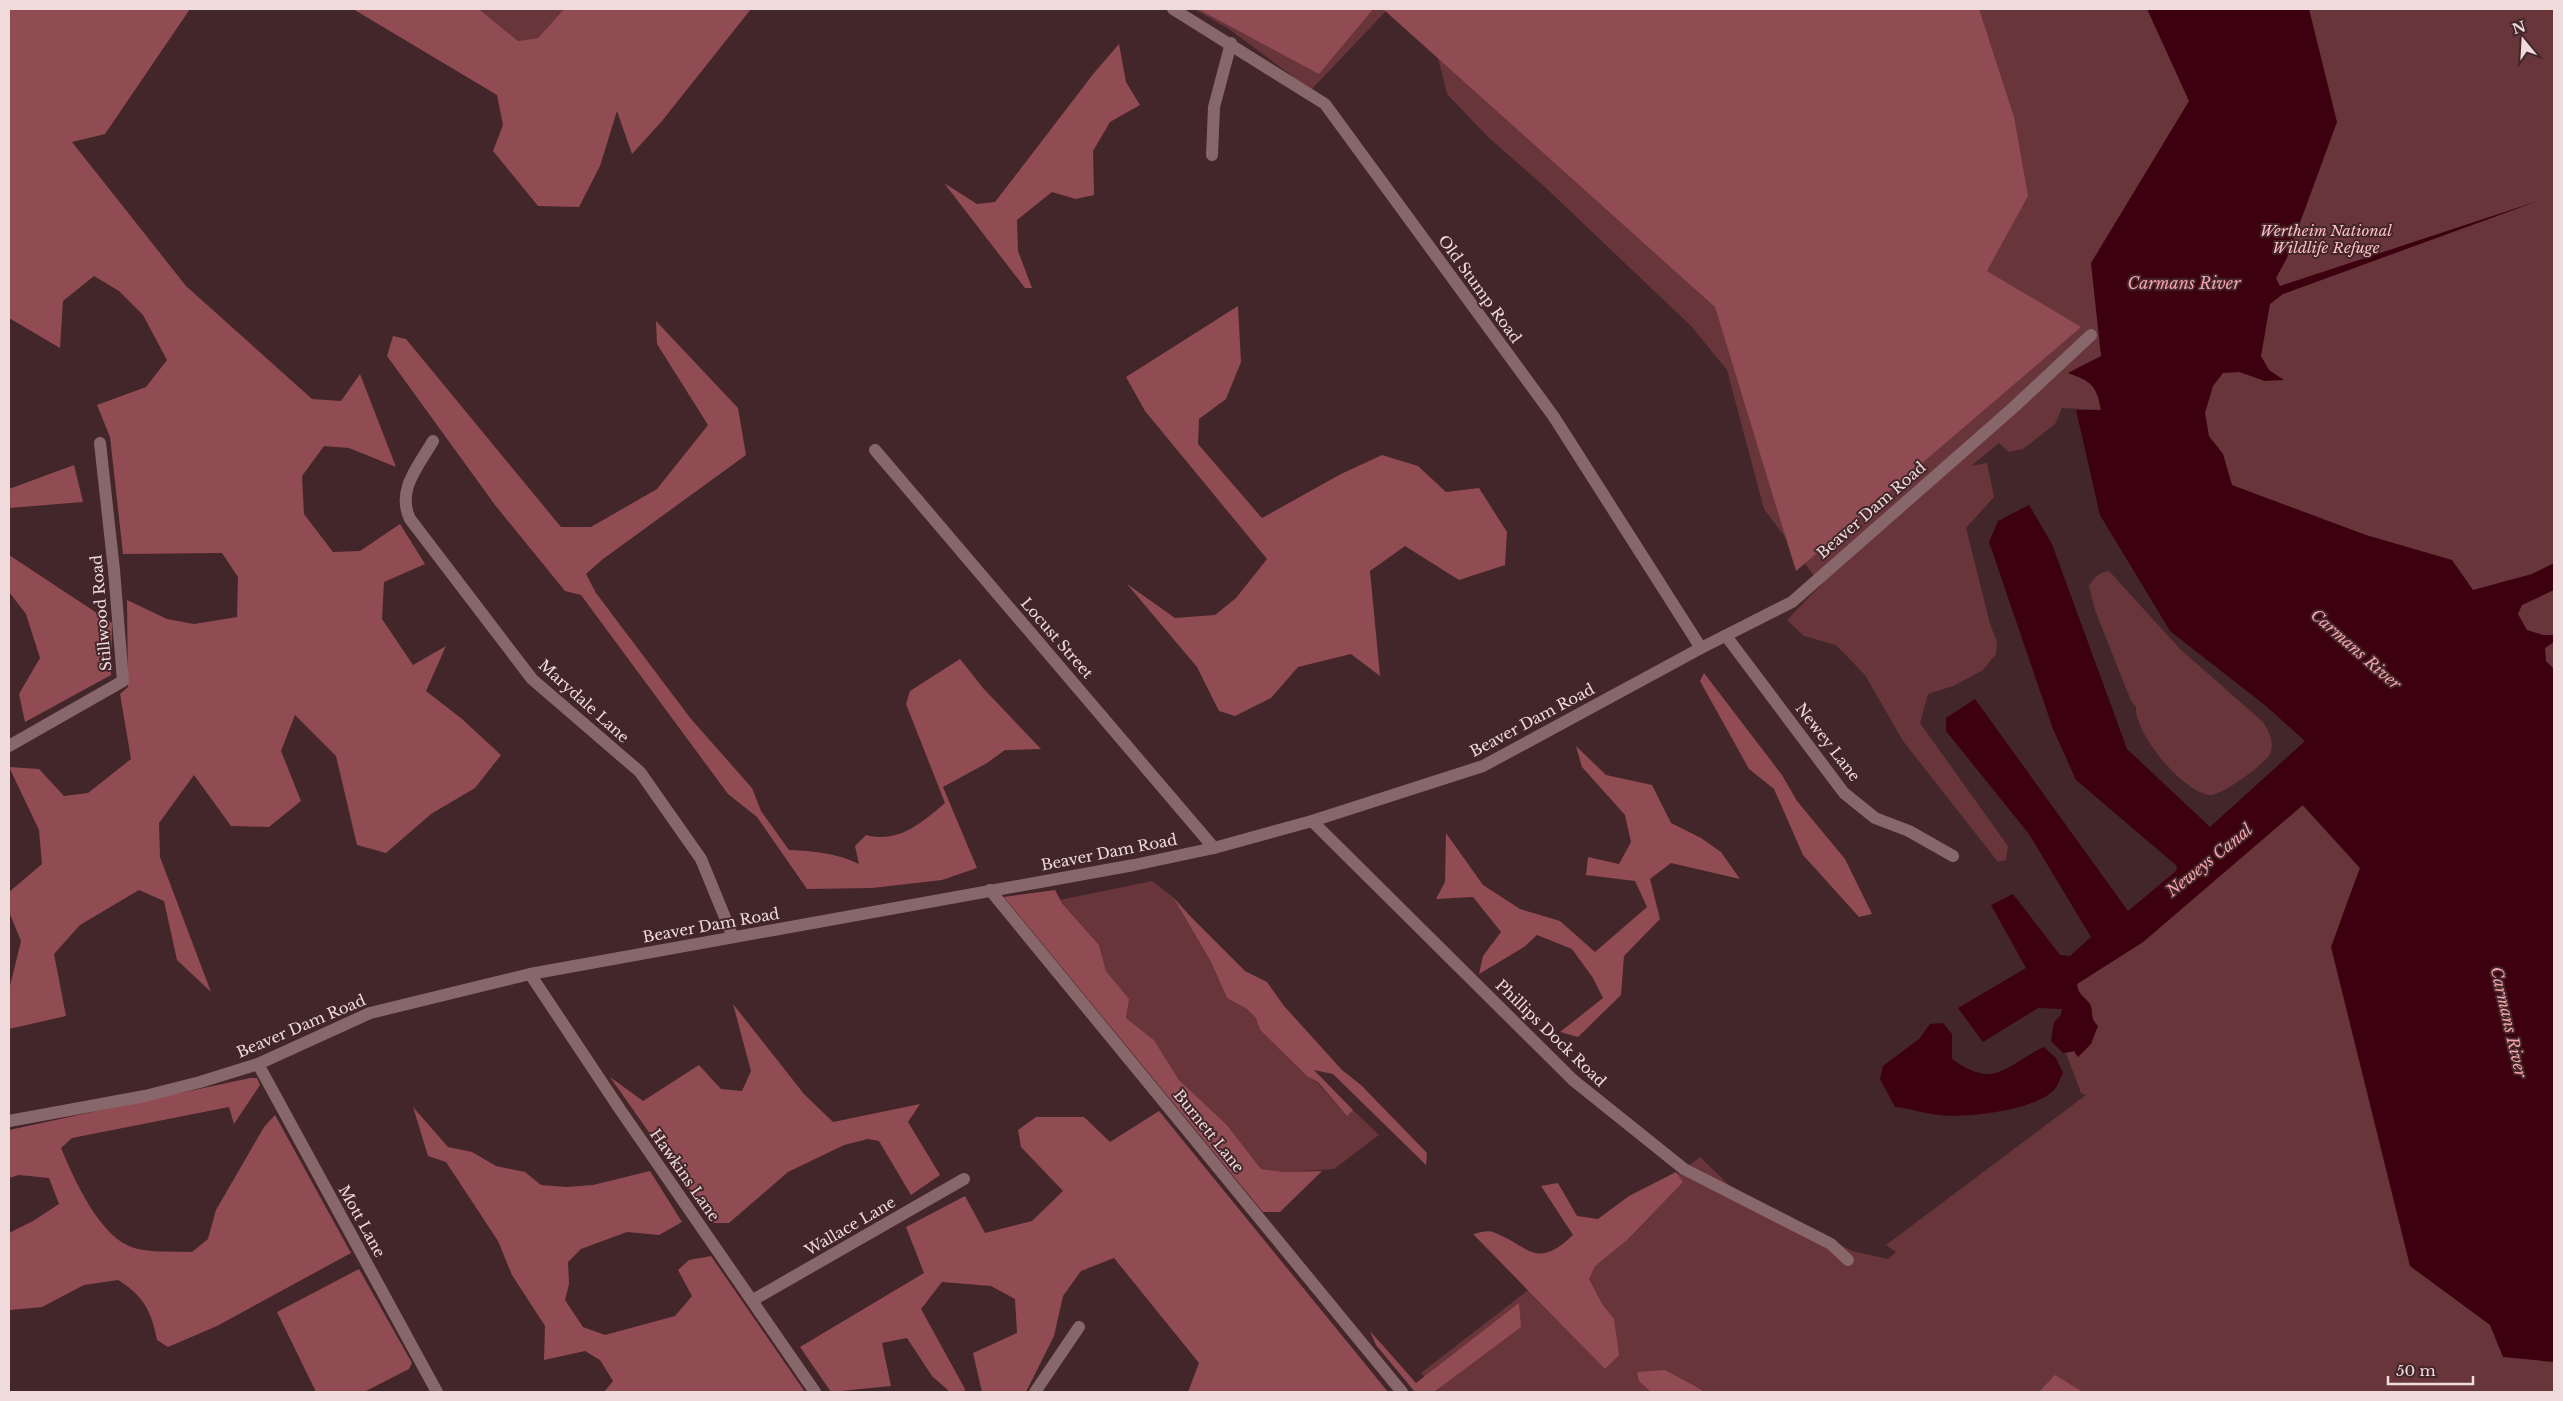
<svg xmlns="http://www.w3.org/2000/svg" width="2563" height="1401" viewBox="0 0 2563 1401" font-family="'Libre Baskerville',serif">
	<rect width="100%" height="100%" fill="#432629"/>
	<g fill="#68353b">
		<path d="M479,9H564L538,38L518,41Z"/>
		<path d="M1194,9H1388L1311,90L1229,29Z"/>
		<path d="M1426,9H2554V1392H1439L1421,1373L1700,1157L1731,1187L1811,1230L1852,1251L1888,1259L1896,1252L1886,1245L2086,1095L2081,1093L2066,1053L2074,1051L2078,1057L2098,1027C2089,1017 2094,1013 2090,1004C2084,996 2078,995 2077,984L2143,942L2302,805L2360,868L2342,916L2376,862L2120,387L2079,377C2095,382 2099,395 2101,410L2062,408L2055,424L2023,449L2009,452L1999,443L1971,466L1987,463L1994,497L1966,528L1990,624L1997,642L1996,654L1983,670L1953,686L1928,694L1920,723L2008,846L2006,860L1998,862L1903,741L1865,675L1836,645L1804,636L1787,620L1821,585L1764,509L1727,370L1691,326L1547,189L1487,136L1447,94Z"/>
		<path d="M2109,571L2180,649L2263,722C2269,732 2275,742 2270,754C2265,764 2222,795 2211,795C2184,794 2134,733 2136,707L2131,701L2095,610L2089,586C2094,578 2099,572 2109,571Z"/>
		<path d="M1152,881L1173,897L1211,962L1227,998L1247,1009L1257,1019L1260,1030L1308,1077L1317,1082L1346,1115L1353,1110L1379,1135L1334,1169L1285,1172L1261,1169L1227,1125L1179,1080L1154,1040L1126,1018L1128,999L1106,971L1099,945L1060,900Z"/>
	</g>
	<g fill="#914b53">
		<path d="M9,9H190L105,134L72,142L186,286L312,399L341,401L360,374L396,467L349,448L324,446L302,476L304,514L333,552L360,551L400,524L425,564L384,582L382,619L413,665L446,646L426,691L462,719L501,755L475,788L431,814L386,853L357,845L336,756L295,715L281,751L301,801L269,827L231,826L194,775L159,823L160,857L211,992L177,960L164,901L139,890L80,925L54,954L66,1016L9,1029V990L21,941L9,912V892L42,864L39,830L9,767L39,769L64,796L88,793L131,759L120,694L128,687L127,600L167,619L194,624L237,617L238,577L222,553L123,554L110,437L97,405L146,387L167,360L143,315L119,291L94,276L63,301L60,348L9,318Z"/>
		<path d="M353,9H479L518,41L538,38L564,9H751L662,121L632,154L617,111L600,166L579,207L538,206L493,151L503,125L497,95Z"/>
		<path d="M1198,9H1373L1319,74Z"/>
		<path d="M1383,9H1979L2014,117L2028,196L1987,271L2081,327L1796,571L1715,307Z"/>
		<path d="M1119,44L1126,82L1140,105L1110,122L1093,151L1094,195L1076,199L1052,192L1017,220L1018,251L1032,288H1025L944,183L977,204L995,202L1094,73Z"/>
		<path d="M1238,306L1241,362L1226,399L1199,419L1198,444L1262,518L1341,474L1382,455L1418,466L1446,492L1479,488L1507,532L1505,565L1459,580L1405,546L1370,571L1380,676L1351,654L1298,667L1271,698L1235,716L1219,711L1197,667L1127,584L1175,618L1215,615L1236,598L1267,559L1145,411L1126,377Z"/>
		<path d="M656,321L738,408L746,455L603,559L586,574L596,593L691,719L752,788L761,811L789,850C814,851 836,853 859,864L855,846L866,835C898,844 923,822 945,803L906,704L910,691L960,659L983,688L1041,749L1005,750L987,763L943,787L977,868L942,880L872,888L807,889L757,817L728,794L581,595L565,591L495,505L387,356L393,336L406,339L561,527H591L657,489L708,425L657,344Z"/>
		<path d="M74,465L83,502L9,508V489Z"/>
		<path d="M9,555L112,623L111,675L25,722L19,694L40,658L26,614L9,592Z"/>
		<path d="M1704,673L1782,775L1797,801L1845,859L1872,914L1859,917L1803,855L1774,789L1749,769L1700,681Z"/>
		<path d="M1576,746L1606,775L1652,785L1671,823L1701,838L1721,852L1740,879L1671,863L1650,879L1660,919L1624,956L1621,995L1578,1037L1560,1032L1603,998L1593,978L1572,949L1537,935L1524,947L1479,974L1483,956L1501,932L1473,897L1436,899L1445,882L1446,833L1483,885L1520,909L1560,921L1595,952L1647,907L1635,881L1586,875L1588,857L1619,864L1631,842L1625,815L1582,767Z"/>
		<path d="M1055,890L1062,903L1099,945L1106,971L1129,999L1126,1018L1154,1040L1179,1080L1227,1125L1261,1169L1285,1172L1322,1171L1280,1212H1263L1004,897Z"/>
		<path d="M1173,897L1190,916L1245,971L1267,982L1284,1006L1342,1070L1361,1085L1427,1153L1426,1165L1333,1074L1314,1070L1353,1110L1347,1116L1318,1082L1308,1077L1260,1030L1256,1018L1247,1009L1227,998L1211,962Z"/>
		<path d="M733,1004L804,1094L833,1122L920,1104L908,1122L940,1175L911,1195L879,1141L868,1139L844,1145L788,1172L729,1223H713L610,1077L643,1101L699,1065L721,1089L742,1091L751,1071Z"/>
		<path d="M250,1078H257L260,1085L234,1124L229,1107L72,1138L61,1148C74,1179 100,1238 134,1248C151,1253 174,1251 192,1252L208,1239L216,1210L264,1127L275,1115L351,1253L217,1326L168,1347L157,1340C152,1312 143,1295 118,1280L84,1285L42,1307L10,1310L9,1233L33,1221L59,1204L49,1178L19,1175L9,1178V1130Z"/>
		<path d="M413,1107L448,1147L472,1152L496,1166L525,1172L541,1185L566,1187L593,1185L650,1171L682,1222L659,1235L627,1232L581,1249L568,1262L569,1284L565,1300L583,1327L605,1335L675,1316L692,1296L678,1270L689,1260L711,1256L805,1392H604L613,1381L600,1360L585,1351L544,1360L545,1326L512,1275L498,1241L446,1162L428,1156Z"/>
		<path d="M1159,1111L1388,1392H1188L1199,1363L1114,1258L1081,1271L1063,1296L1054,1336L1026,1392H982L973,1353L1017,1333L1015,1299L991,1286L942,1282L921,1309L965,1389L964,1392H950L932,1376L907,1338L882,1343L891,1386L831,1392L800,1347L924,1273L906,1227L965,1196L985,1233L1032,1221L1063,1191L1021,1147L1018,1130L1036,1117H1084L1110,1142Z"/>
		<path d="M1676,1172L1683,1182L1627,1240L1595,1266L1589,1279L1602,1304L1614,1319L1619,1355L1605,1369L1473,1234C1479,1233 1487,1230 1493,1232C1530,1246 1535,1271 1573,1235L1541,1186L1558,1183L1577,1216L1598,1219L1629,1196Z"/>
		<path d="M359,1269L412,1363L409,1369L364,1392H316L277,1312Z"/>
		<path d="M1519,1303L1521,1327L1434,1392H1415L1376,1345L1370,1331L1416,1383Z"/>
		<path d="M1665,1370L1700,1389L1703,1392H1651L1639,1381L1637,1372Z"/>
		<path d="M2055,1375L2083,1392H2039Z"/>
	</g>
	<g fill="#3d000e">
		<path d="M2147,9H2309L2337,122L2287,258L2276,278L2280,286L2538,201L2283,294L2270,304L2261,356L2269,370L2284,380L2265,381L2239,372L2223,373L2213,386L2205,413L2209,436L2223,454L2232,485L2366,535L2452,560L2473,590L2532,574L2554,563V590L2522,605L2518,614L2527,630L2543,635H2554V642L2545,648L2546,661L2554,669V1362L2503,1357L2490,1325L2410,1266L2331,947L2360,868L2303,805L2143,942L2077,984C2078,995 2084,996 2090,1004C2094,1013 2089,1017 2098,1026L2091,1044L2078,1057L2074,1051L2063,1053L2051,1041L2054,1022L2061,1015L2062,1009L2038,1008L1983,1042L1958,1008L2026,968L1991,905L2013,894L2060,955L2070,956L2091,937L2029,834L1946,731V718L1975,699L2128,911L2176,871L2177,866L2076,780L2053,729L1989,542L1998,521L2029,505L2052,544L2127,749L2210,827L2305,741L2266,706L2170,631L2100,515L2076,410H2101C2097,386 2091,381 2068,373L2101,356L2091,263L2189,101Z"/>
		<path d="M1943,1023L1952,1034V1059C1995,1090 2004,1066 2044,1047L2056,1058L2063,1073C2060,1078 2058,1086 2054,1090C2034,1111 1960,1120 1932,1114C1919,1112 1909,1108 1895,1107L1880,1079L1883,1066L1919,1039L1930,1024Z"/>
	</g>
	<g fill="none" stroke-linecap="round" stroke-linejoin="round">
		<g stroke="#88676a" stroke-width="12">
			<path d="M1173,9L1325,104L1554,417L1701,648"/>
			<path d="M1212,155L1214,107L1231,43"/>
			<path d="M433,441C419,465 396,490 410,519L532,679L640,772L701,859L733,937"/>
			<path d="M875,450L1214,848"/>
			<path d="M1726,636L1844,793L1875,818L1909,831L1953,856"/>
			<path d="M9,746L123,681L114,570L100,443"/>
			<path d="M1312,821L1573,1080L1684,1169L1831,1244L1848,1260"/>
			<path d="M990,890L1402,1392"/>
			<path d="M530,974L619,1108L815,1392"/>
			<path d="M258,1064L437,1392"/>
			<path d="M9,1121L145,1096L200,1082L258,1064L370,1013L530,974L1134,865L1214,848L1312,821L1483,766L1701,648L1792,602L2014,407L2091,335"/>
			<path d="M753,1300L964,1179"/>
			<path d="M1035,1392L1079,1327"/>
		</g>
	</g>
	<g text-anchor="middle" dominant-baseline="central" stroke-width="4" stroke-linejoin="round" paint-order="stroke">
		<g font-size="15" font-style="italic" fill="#ffbec3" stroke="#432629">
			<text x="2326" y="230">Wertheim National<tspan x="2326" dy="17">Wildlife Refuge</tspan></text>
		</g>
		<g font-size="15" fill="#efdbdc" stroke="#432629">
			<text transform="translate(1480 289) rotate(54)">Old Stump Road</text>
			<text transform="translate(1871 510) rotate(-41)">Beaver Dam Road</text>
			<text transform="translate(101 613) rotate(-95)">Stillwood Road</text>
			<text transform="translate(1057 638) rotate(49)">Locust Street</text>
			<text transform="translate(584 701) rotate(42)">Marydale Lane</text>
			<text transform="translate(1532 720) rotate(-28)">Beaver Dam Road</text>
			<text transform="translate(1828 742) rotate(52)">Newey Lane</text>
			<text transform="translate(1109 852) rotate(-11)">Beaver Dam Road</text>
			<text transform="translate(711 925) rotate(-10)">Beaver Dam Road</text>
			<text transform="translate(301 1026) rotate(-23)">Beaver Dam Road</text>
			<text transform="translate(1551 1033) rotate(44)">Phillips Dock Road</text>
			<text transform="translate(1209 1131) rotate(51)">Burnett Lane</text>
			<text transform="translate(685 1175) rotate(55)">Hawkins Lane</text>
			<text transform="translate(362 1221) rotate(61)">Mott Lane</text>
			<text transform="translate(850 1226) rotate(-30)">Wallace Lane</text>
		</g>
		<g font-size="16" font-style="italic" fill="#f7a3ab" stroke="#432629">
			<text x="2184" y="283">Carmans River</text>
			<text transform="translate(2356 649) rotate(41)">Carmans River</text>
			<text transform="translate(2209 860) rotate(-39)">Neweys Canal</text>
			<text transform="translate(2509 1022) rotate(77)">Carmans River</text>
		</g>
	</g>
	<rect width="2563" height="1401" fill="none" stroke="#efdbdc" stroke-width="20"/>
	<g transform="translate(2523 40) rotate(342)" stroke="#432629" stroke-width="4" paint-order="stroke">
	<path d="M0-4L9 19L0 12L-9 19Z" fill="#efdbdc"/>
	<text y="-8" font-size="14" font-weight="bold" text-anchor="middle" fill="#efdbdc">N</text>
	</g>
	<path d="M2388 1376v8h85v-8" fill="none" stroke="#efdbdc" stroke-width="2.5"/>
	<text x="2396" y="1376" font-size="15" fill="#efdbdc" stroke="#432629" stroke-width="4" paint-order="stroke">50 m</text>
</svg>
